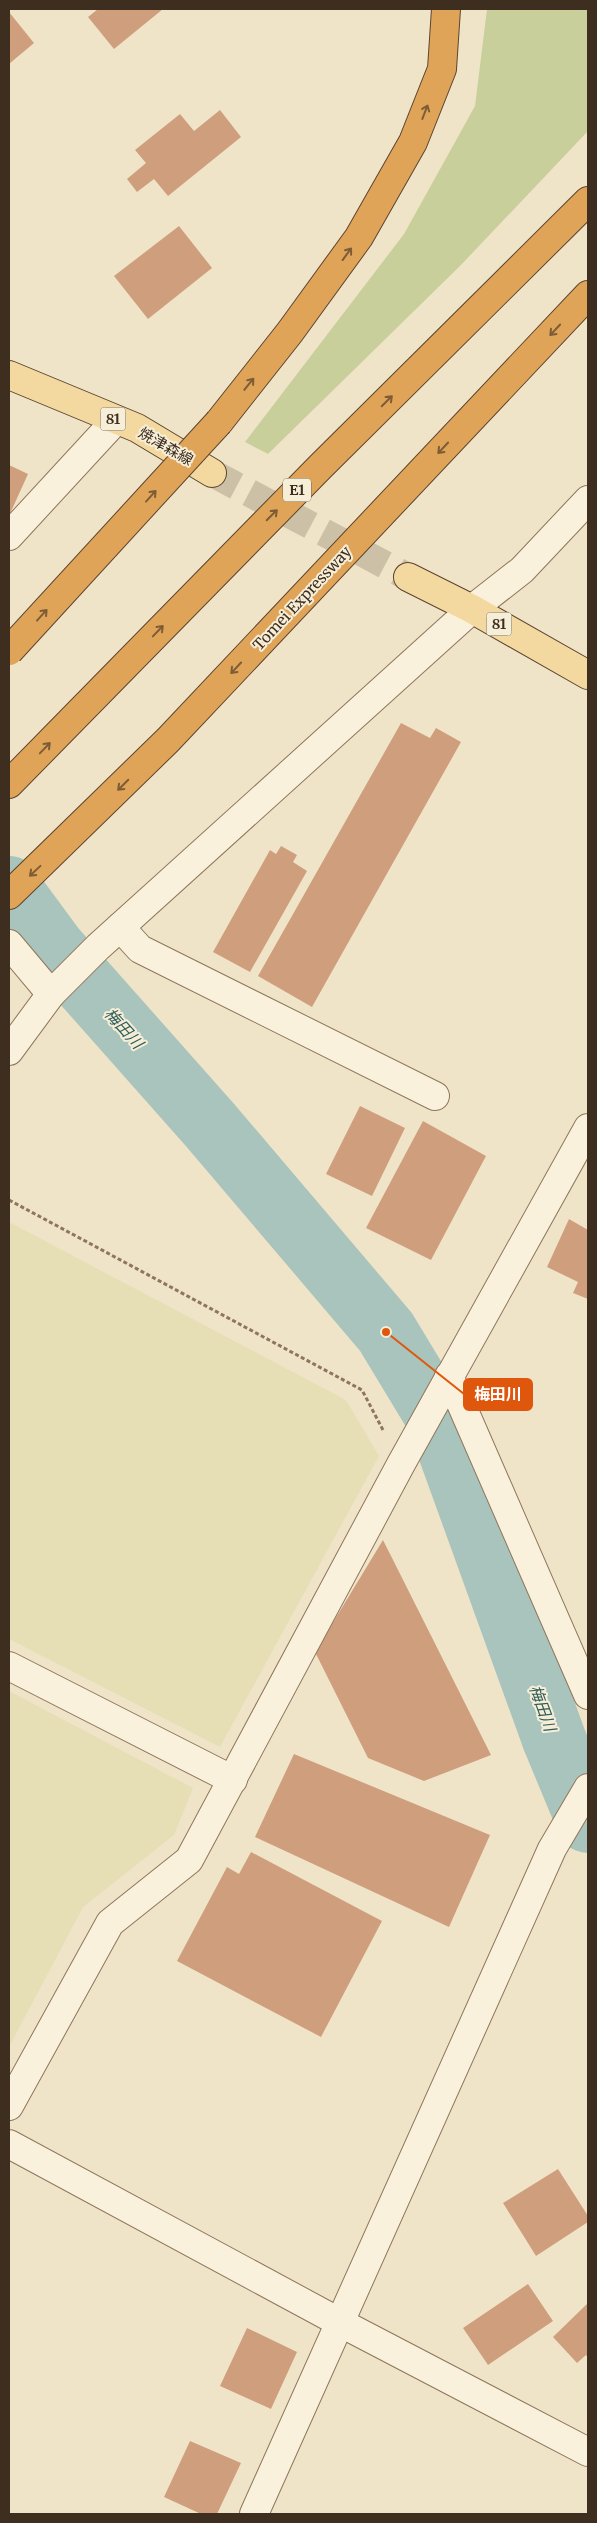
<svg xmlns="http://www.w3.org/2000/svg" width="597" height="2523" viewBox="0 0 597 2523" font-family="Merriweather,'Noto Sans JP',serif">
	<rect width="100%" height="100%" fill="#f0e4c8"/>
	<g fill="#e6deb5">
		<path d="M9,1222L346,1400L379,1456L220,1747L9,1639Z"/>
		<path d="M9,1691L193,1788L174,1835L83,1907L9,2047Z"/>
	</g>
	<path fill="#c9cf9b" d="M487,9H588V131L460,266L268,454L245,442L404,234L475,106Z"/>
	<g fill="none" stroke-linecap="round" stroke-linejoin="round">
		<path stroke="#a9c4bc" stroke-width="64" d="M9,888L54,949L210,1125L386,1332L438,1418L554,1739L588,1821"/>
	</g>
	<g fill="#cf9f7d">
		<path d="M98,9H163L114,49L88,17Z"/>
		<path d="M9,12L34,43L9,64Z"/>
		<path d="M220,110L241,137L168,196L154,179L137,192L127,179L146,163L135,150L180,114L194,131Z"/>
		<path d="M179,226L212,268L148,319L114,276Z"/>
		<path d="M9,465L28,474L9,516Z"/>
		<path d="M401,723L430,738L436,728L461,742L312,1007L258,976Z"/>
		<path d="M281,846L297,855L293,862L307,871L250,972L213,952L270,850L276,854Z"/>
		<path d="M360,1106L405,1128L372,1196L326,1174Z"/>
		<path d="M423,1121L486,1156L431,1260L366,1228Z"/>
		<path d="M569,1219L588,1230V1299L573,1293L578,1282L547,1267Z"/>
		<path d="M383,1540L491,1755L424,1781L368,1758L315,1652Z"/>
		<path d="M294,1754L490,1835L449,1927L255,1837Z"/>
		<path d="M251,1852L382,1921L321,2037L177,1961L227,1867L239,1874Z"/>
		<path d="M558,2169L588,2216V2222L536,2256L503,2203Z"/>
		<path d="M528,2284L553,2321L488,2365L463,2328Z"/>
		<path d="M588,2303V2358L586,2355L577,2363L553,2337Z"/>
		<path d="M247,2328L297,2352L271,2409L220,2386Z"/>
		<path d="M190,2441L241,2463L217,2514H201L164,2497Z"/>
	</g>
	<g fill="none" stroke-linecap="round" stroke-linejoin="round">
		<path stroke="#ccc0a6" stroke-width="28" stroke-dasharray="28 14" stroke-linecap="butt" d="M212,473L408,577"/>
		<defs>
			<g id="minor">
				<path d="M9,536L116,420"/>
				<path d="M120,927L140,949L435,1096"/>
				<path d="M9,944L51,994"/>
				<path d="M9,1051L51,994L98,947L472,609L522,570L588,500"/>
				<path d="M449,1376L588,1695"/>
				<path d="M9,1666L233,1780"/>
				<path d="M9,2106L110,1923L189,1860L401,1464L588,1128"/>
				<path d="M9,2144L339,2322L588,2452"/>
				<path d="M254,2514L552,1849L588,1788"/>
			</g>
			<g id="major">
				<path d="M9,375L137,428L212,473"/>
				<path d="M408,577L472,609L588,675"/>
			</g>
			<g id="highway">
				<path d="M219,422L290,332L359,237L413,142L442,69L446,9"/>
				<path d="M9,784L320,467L588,201"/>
				<path d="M9,895L168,740L588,295"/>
			</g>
		</defs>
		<use href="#minor" stroke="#8d765c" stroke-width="30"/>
		<use href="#major" stroke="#5b4430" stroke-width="30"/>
		<use href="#highway" stroke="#5b4430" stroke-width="30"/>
		<path stroke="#8d765c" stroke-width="3" stroke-dasharray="4 2.5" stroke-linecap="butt" d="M9,1200L362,1390L383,1430"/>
		<use href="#minor" stroke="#faf1dc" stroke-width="28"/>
		<use href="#major" stroke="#f3d9a0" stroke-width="28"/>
		<use href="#highway" stroke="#e0a458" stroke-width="28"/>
		<defs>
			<path id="highway-bridge" d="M9,651L219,422"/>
		</defs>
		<use href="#highway-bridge" stroke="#5b4430" stroke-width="30" stroke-linecap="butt"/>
		<use href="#highway-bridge" stroke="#e0a458" stroke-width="28"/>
	</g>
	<defs><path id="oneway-shaft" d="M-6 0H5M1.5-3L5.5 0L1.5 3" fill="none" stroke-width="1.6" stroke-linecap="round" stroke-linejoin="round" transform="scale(1.25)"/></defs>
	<g stroke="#7e5d36">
		<use href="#oneway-shaft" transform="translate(425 112) rotate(-69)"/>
		<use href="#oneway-shaft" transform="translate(347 254) rotate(-54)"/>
		<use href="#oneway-shaft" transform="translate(555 330) rotate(133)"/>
		<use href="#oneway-shaft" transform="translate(249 384) rotate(-51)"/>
		<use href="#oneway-shaft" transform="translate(387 401) rotate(-45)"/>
		<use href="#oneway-shaft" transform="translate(443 448) rotate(133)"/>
		<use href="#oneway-shaft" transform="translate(151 496) rotate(-48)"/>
		<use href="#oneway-shaft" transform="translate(272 515) rotate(-45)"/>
		<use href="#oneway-shaft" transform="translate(42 615) rotate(-48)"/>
		<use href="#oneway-shaft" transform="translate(158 631) rotate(-46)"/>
		<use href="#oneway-shaft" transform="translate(236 668) rotate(133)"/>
		<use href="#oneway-shaft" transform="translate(45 748) rotate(-46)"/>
		<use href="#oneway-shaft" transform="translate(123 785) rotate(135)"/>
		<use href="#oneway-shaft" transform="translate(35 871) rotate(137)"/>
	</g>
	<g text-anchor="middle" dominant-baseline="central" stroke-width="4" stroke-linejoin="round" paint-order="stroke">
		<g fill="#f7eed8" stroke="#756857" stroke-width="1">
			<rect x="100.5" y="407.5" width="25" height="23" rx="4"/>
			<rect x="283" y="478.5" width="28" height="23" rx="4"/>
			<rect x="486.5" y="612.5" width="25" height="23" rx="4"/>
		</g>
		<g font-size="14" font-weight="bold" fill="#3d2e20">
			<text x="113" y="419">81</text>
			<text x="297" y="490">E1</text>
			<text x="499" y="624">81</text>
		</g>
		<g font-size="15" fill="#3d2e20" stroke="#f7eed8">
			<text transform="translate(166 446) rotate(30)">焼津森線</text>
			<text transform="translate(302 598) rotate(-47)">Tomei Expressway</text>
		</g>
		<g font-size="16" font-style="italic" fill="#2f5d5a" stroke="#f7eed8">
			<text transform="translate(124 1028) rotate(48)">梅田川</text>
			<text transform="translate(543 1708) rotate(70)">梅田川</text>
		</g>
	</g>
	<path fill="none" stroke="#df570d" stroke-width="2" d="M386 1332L464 1394"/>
	<circle fill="#df570d" stroke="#f7eed8" stroke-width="2" cx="386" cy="1332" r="5"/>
	<rect fill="#df570d" stroke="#df570d" stroke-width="2" x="464" y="1379" width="68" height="31" rx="5"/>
	<g font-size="16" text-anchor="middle" font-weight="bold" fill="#fff">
		<text x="498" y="1400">梅田川</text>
	</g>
	<rect width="597" height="2523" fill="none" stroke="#3d2e20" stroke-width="20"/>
</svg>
